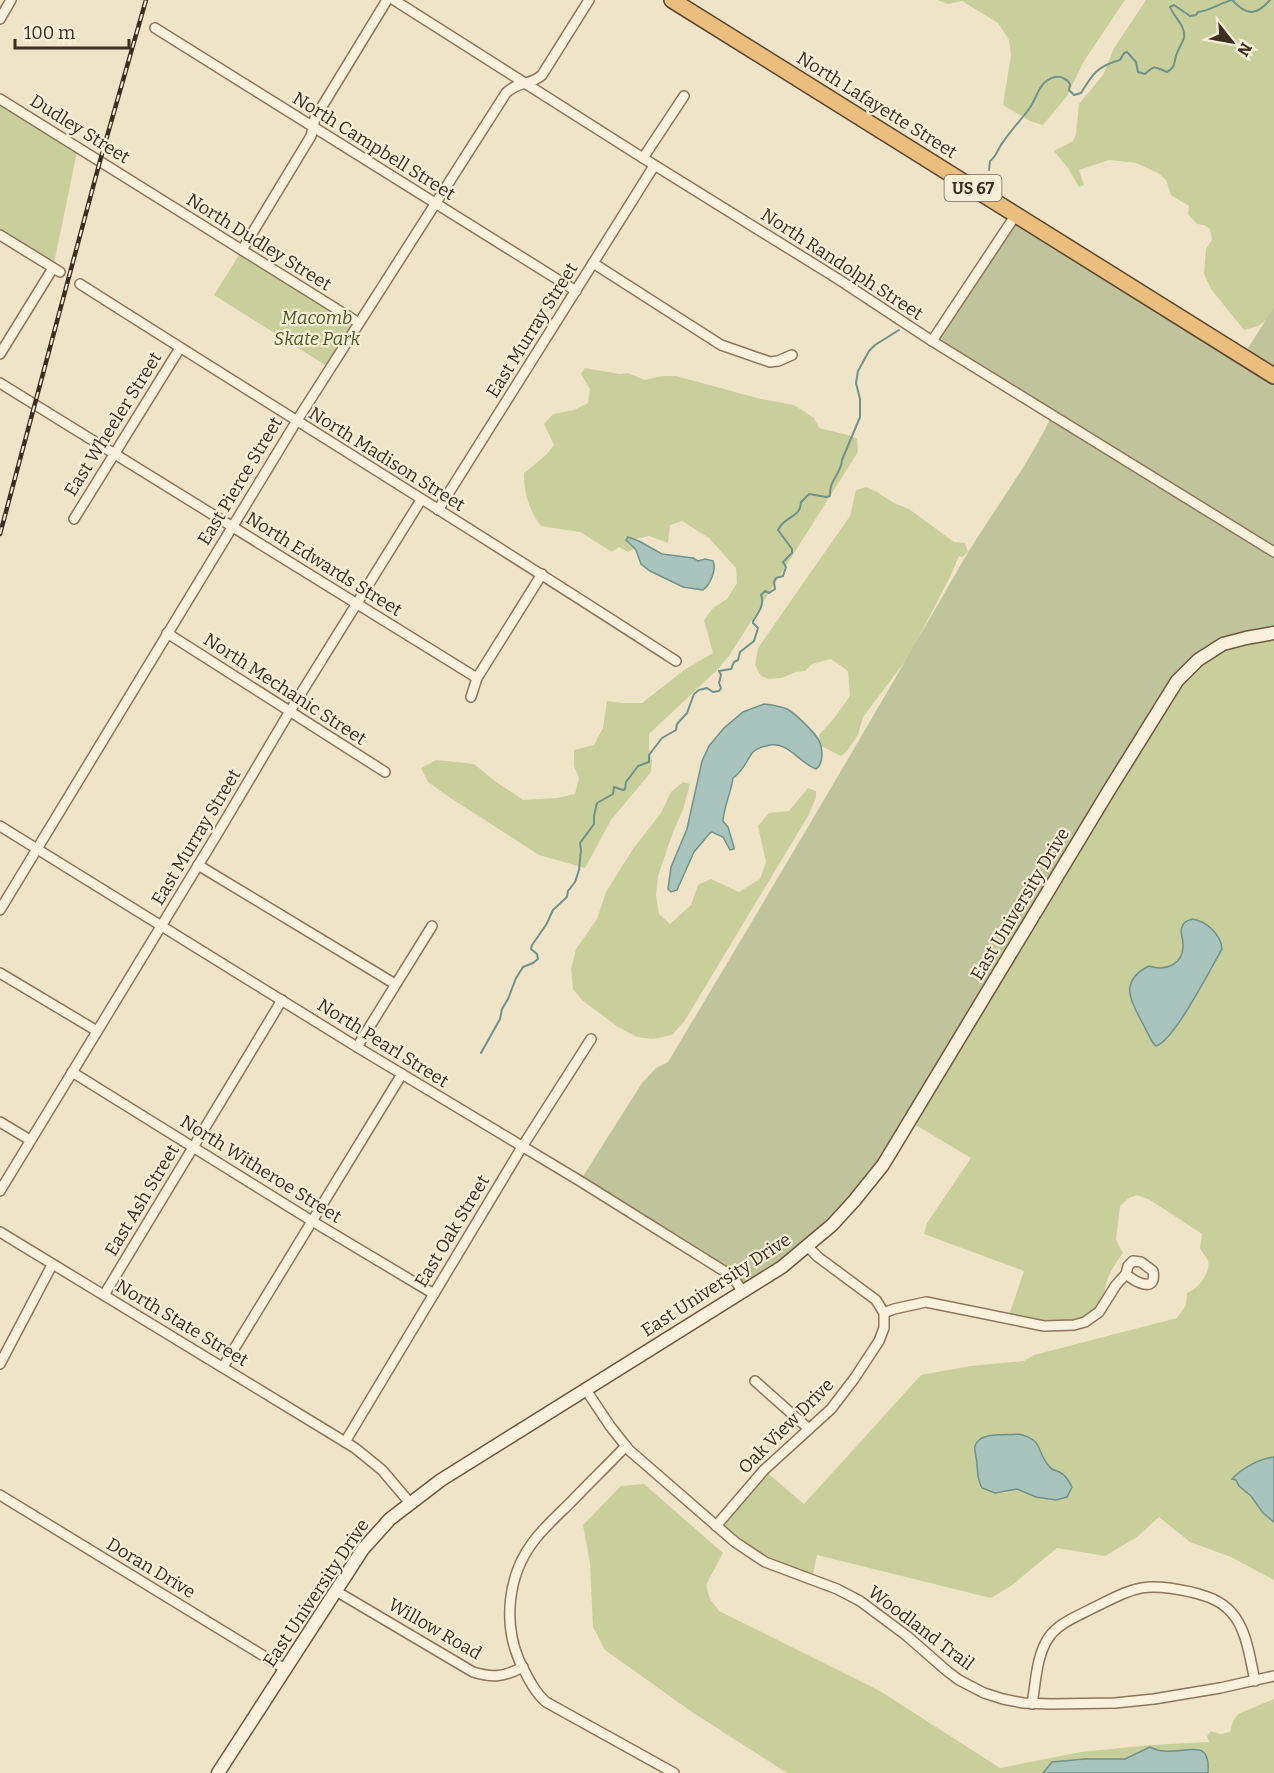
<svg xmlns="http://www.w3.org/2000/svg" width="1274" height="1773" viewBox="0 0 1274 1773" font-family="Bitter,serif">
	<rect width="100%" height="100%" fill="#f0e4c8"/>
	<g fill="#c9cf9b">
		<path d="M937,0H1125L1084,61L1067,96L1043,125L1030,121L1003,105L1011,55L1009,40L998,23L962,1L948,4Z"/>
		<path d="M1146,0H1274V314L1258,326L1244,330L1211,289L1204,274L1206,249L1212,240L1210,229L1204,225L1197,224L1188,214L1189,206L1171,195L1166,180L1158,173L1136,163L1109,160L1079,170L1084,185L1079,187L1068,168L1054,151L1073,141L1076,134L1079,104L1103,75L1114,48Z"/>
		<path d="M0,99L78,147L53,268L0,235Z"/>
		<path d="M242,250L359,323L330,368L214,295Z"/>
		<path d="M585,368L620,374L628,373L645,380L662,376H676L761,399L794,405L814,418L819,428L852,436L857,439L858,452L729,656L716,671L649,734V748L652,761L651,772L611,820L585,868L539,855L452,799L428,782L421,768L436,760L474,764L495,781L523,800L557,798L575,794L579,778L574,766V750L594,745L603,728L607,701L623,703H642L684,670L713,653L704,620L713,608L727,599L737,583L736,568L709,538L682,521L670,525L668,543L649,536L636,539L628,537L626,540L633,549L628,552L619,547L612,552L580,532L541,526C529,511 524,492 524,473L546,455L554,445L544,424L553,414L574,410L588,403L590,389L581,374Z"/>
		<path d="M866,487L877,492L894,503L909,509L954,542L965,543L968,552L962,557L959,556L950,577L909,656L863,717L858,735L847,751L841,756L821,746L819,735L835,717L850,696L848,671L831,659L812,664L805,671L796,672L782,678L769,679L761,676L755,665L758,648L850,516L856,490Z"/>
		<path d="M1274,633V1580L1231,1557L1190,1542L1159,1517L1137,1537L1105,1556L1057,1548L1011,1586L991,1598L817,1555L812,1579L788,1571L716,1526L764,1470L804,1504L921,1375L970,1366L1024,1361L1034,1355L1177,1318L1186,1305L1187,1293C1198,1289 1211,1273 1208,1261C1207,1257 1202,1253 1200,1248L1202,1234L1150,1200L1137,1195L1129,1198L1120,1206L1116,1240L1123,1253C1111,1269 1102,1284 1105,1305L1074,1325L1008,1318L1024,1271L924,1234L927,1223L971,1158L909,1121L1168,695L1206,654Z"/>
		<path d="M683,782L690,784L683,810L673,832L658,876L656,895L659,914L670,924L691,905L698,885L711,879L739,892L760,879L766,862L758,826L769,813L789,811L808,788L816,791V798L808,816L684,1022L672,1035L653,1039L637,1037L618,1027L582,1000L573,989L571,969L576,949L597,919L606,892L633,849L661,813L671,792Z"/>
		<path d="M644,1484L723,1553L706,1585L710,1599L719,1611L880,1691L1000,1768L1081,1752L1151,1745L1209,1742L1207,1736L1211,1731L1220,1734L1230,1732L1233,1721L1238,1714L1274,1699V1773H787L692,1712L605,1650L593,1627L590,1563L583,1525L621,1486Z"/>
	</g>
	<path fill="#bfc49a" d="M1015,216L1243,356L1274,307V633L1246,638L1190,666L883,1165L808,1247L740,1286L580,1181L642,1083L656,1068L668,1062C765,900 862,737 956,573C986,519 1026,471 1052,415L932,341Z"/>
	<g fill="#a9c4bc" stroke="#6f938a" stroke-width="1.5">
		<path d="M628,537L639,541L662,554L693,558L698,561L705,559L713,561C717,569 710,585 703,590L683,587L650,571L641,564L636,550L626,540Z"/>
		<path d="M764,704C771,705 780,706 787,709C796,714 813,731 818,739C823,747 824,764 816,769C799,763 787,739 766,746C761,747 756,749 753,752C746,761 743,772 733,778C731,793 724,806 723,821L728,827L734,847V849L730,850L723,837L712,832L710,833L694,852L677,890L671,892L668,889L671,867L687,829L702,761L709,746L724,728L743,712Z"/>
		<path d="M1192,919C1207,921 1221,935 1222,949C1211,968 1174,1041 1156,1046C1150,1041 1150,1036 1146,1030C1134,1005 1115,983 1149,966C1166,972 1183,964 1183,946C1184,939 1179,933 1182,927C1184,921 1187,921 1192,919Z"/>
		<path d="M1018,1434C1044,1439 1036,1452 1049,1466C1052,1471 1056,1470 1061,1473C1065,1475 1070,1483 1072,1487L1067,1497L1056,1500L1036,1497L1017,1489L995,1493L982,1488C977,1479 978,1474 977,1465C977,1459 974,1452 975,1446C979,1431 1006,1436 1018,1434Z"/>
		<path d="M1274,1457V1522L1263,1513L1251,1496L1239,1486L1236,1480L1232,1479C1241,1469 1260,1458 1274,1457Z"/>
		<path d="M1150,1747C1154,1749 1159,1751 1164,1751C1185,1754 1211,1736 1208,1773H1043L1052,1762L1085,1759H1125Z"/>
	</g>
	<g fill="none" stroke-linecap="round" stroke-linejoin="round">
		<g stroke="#6f938a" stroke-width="2">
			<path d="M989,170L990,161C997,156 998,148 1003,142C1011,130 1021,120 1029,109C1038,97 1038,81 1055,77C1061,76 1067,79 1070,84L1069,90L1074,95L1081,93C1093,73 1098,66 1120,60L1124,53L1127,52L1136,62L1138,72L1145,74C1156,64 1154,67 1167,72C1175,68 1174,63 1176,56C1178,49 1182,44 1184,38C1186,26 1174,17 1170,7L1174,5L1190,16L1196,15L1198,12C1210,11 1220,3 1232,0C1247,16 1256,16 1270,0"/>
			<path d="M481,1053L500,1019L502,1009L508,999L516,978L523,967L533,963L538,959L537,954L531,949L532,945L546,925L553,910L567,897L568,891L575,882L579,870L581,850L580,843L594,824V816L597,803L613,794L614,787L623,790L625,789L626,782L638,766L649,762V755L662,738L676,730L677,724L687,713L694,694L699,690L707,688L713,692L719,691L721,688L719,683L721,675L719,671L731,669L734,662L738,660L740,652L754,641L758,628L753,623V621C758,613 765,605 761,595L765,591L769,593L775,589L774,582L776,578L783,576L786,567L783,562L792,553V549L778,530C785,515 801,518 801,502L809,494L826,497L830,496C829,479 841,475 842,460L860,417V399L856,383L858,371L869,351L875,345L899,330"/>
		</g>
		<defs>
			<g id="minor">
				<path d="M394,0L643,158L838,279L932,341L1274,552"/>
				<path d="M0,19L11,0"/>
				<path d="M155,28L576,291"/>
				<path d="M0,99L359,323"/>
				<path d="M643,158L684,96"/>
				<path d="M0,235L60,272"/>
				<path d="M242,250L311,136L315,118L387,0"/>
				<path d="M593,263L721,345L770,362L778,361L792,355"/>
				<path d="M80,284C278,410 479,533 676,661"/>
				<path d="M932,341L1015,216"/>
				<path d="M0,354L53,268"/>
				<path d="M0,383L477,678"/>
				<path d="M438,510L654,166"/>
				<path d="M74,519L180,348"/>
				<path d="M167,633L385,772"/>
				<path d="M471,697L477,678L542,574"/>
				<path d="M0,826L357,1047L580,1181L732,1276L743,1292"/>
				<path d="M198,865L395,984"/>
				<path d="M0,910L296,422L506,93C520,80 530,86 542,75L589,0"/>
				<path d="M0,973L97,1031"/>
				<path d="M357,1047L432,926"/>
				<path d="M72,1072L312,1221L434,1294"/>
				<path d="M0,1122L30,1140"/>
				<path d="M0,1191L219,831L290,711L421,500"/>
				<path d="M0,1232L355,1448L382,1470L410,1503"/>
				<path d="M1133,1261L1141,1262L1153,1271C1157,1294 1135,1282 1126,1274L1128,1266Z"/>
				<path d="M104,1295L282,1000"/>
				<path d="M884,1313L894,1309L926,1302L1044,1326L1074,1325L1085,1322L1099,1312L1116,1285L1126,1274"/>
				<path d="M0,1364L52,1265"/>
				<path d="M223,1367L402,1074"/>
				<path d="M755,1381L809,1429"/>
				<path d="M586,1390L610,1426L629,1450L735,1542L765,1562L837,1589L860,1601L907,1636L947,1671L959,1680L984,1693L1003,1699L1023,1703L1051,1704L1115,1703L1154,1699L1220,1688L1274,1676"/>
				<path d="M345,1442L522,1147L591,1039"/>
				<path d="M626,1446C608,1465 589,1483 571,1502C558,1515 544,1527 533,1542C508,1575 503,1622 519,1660C526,1674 534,1692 546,1702L674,1773"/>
				<path d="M0,1495L285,1669"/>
				<path d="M716,1526L764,1470L831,1409L854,1379L879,1341L884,1328V1313L876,1300L818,1257L808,1247"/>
				<path d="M336,1591L473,1672C493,1678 504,1677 523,1667"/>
				<path d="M1032,1704C1036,1682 1036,1656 1049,1637C1059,1623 1076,1617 1091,1609C1134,1588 1142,1581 1191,1592C1207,1596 1220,1600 1231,1612C1247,1629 1250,1659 1255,1681"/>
			</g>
			<path id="secondary" d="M218,1773L363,1549L390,1519L441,1480L782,1267L832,1225L854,1201L883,1165L1108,792L1177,681L1198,660L1223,644L1246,638L1274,633"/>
			<path id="trunk" d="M672,0L1274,376"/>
		</defs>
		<use href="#minor" stroke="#8d765c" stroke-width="12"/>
		<use href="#secondary" stroke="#6f573f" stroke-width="15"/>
		<use href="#trunk" stroke="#5b4430" stroke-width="18"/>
		<use href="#minor" stroke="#faf1dc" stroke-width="9"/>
		<use href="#secondary" stroke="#faf1dc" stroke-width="12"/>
		<use href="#trunk" stroke="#eabe7c" stroke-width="15"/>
		<defs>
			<path id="rail" d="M0,534L100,161L146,0"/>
		</defs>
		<use href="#rail" stroke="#3d2e20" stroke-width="4.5"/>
		<use href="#rail" stroke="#f7eed8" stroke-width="2" stroke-dasharray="7" stroke-linecap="butt"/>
	</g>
	<g text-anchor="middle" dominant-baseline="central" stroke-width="4.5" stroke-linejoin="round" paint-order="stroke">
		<rect fill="#f7eed8" stroke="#756857" stroke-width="1.5" x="944.5" y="175" width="57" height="26" rx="4.5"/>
		<g font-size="16" font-weight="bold" fill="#3d2e20">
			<text x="973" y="188">US 67</text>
		</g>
		<g font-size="18" fill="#3d2e20" stroke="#f7eed8">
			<text transform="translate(877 105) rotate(32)">North Lafayette Street</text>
			<text transform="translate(80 129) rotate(32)">Dudley Street</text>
			<text transform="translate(374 146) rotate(32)">North Campbell Street</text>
			<text transform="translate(259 242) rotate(32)">North Dudley Street</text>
			<text transform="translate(842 264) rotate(33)">North Randolph Street</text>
			<text transform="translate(532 330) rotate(-58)">East Murray Street</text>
			<text transform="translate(113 424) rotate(-58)">East Wheeler Street</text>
			<text transform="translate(387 459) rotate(32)">North Madison Street</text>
			<text transform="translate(240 481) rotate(-59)">East Pierce Street</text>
			<text transform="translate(324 564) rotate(32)">North Edwards Street</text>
			<text transform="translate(285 689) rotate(33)">North Mechanic Street</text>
			<text transform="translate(196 837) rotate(-59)">East Murray Street</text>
			<text transform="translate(1020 904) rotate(-59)">East University Drive</text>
			<text transform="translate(383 1043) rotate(32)">North Pearl Street</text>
			<text transform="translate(261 1169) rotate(32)">North Witheroe Street</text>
			<text transform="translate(142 1200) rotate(-59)">East Ash Street</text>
			<text transform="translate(452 1231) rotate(-59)">East Oak Street</text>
			<text transform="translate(716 1285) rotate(-33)">East University Drive</text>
			<text transform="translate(182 1323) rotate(31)">North State Street</text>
			<text transform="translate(786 1426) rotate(-45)">Oak View Drive</text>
			<text transform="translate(151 1568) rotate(31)">Doran Drive</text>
			<text transform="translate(316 1593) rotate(-56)">East University Drive</text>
			<text transform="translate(921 1628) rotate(37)">Woodland Trail</text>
			<text transform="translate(435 1629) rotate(30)">Willow Road</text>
		</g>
		<g font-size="18" font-style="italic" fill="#4d5a26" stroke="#f7eed8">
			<text x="317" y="318">Macomb<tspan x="317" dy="21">Skate Park</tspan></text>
		</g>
	</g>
	<g transform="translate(1232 42) rotate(121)" stroke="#f7eed8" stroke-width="4.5" paint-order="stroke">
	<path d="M0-4.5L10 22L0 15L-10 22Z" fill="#3d2e20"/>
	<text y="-9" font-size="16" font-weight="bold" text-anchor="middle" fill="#3d2e20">N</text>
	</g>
	<path d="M15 39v9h114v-9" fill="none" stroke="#3d2e20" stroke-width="3"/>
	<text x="24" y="39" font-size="18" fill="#3d2e20" stroke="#f7eed8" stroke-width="4.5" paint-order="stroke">100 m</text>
</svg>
